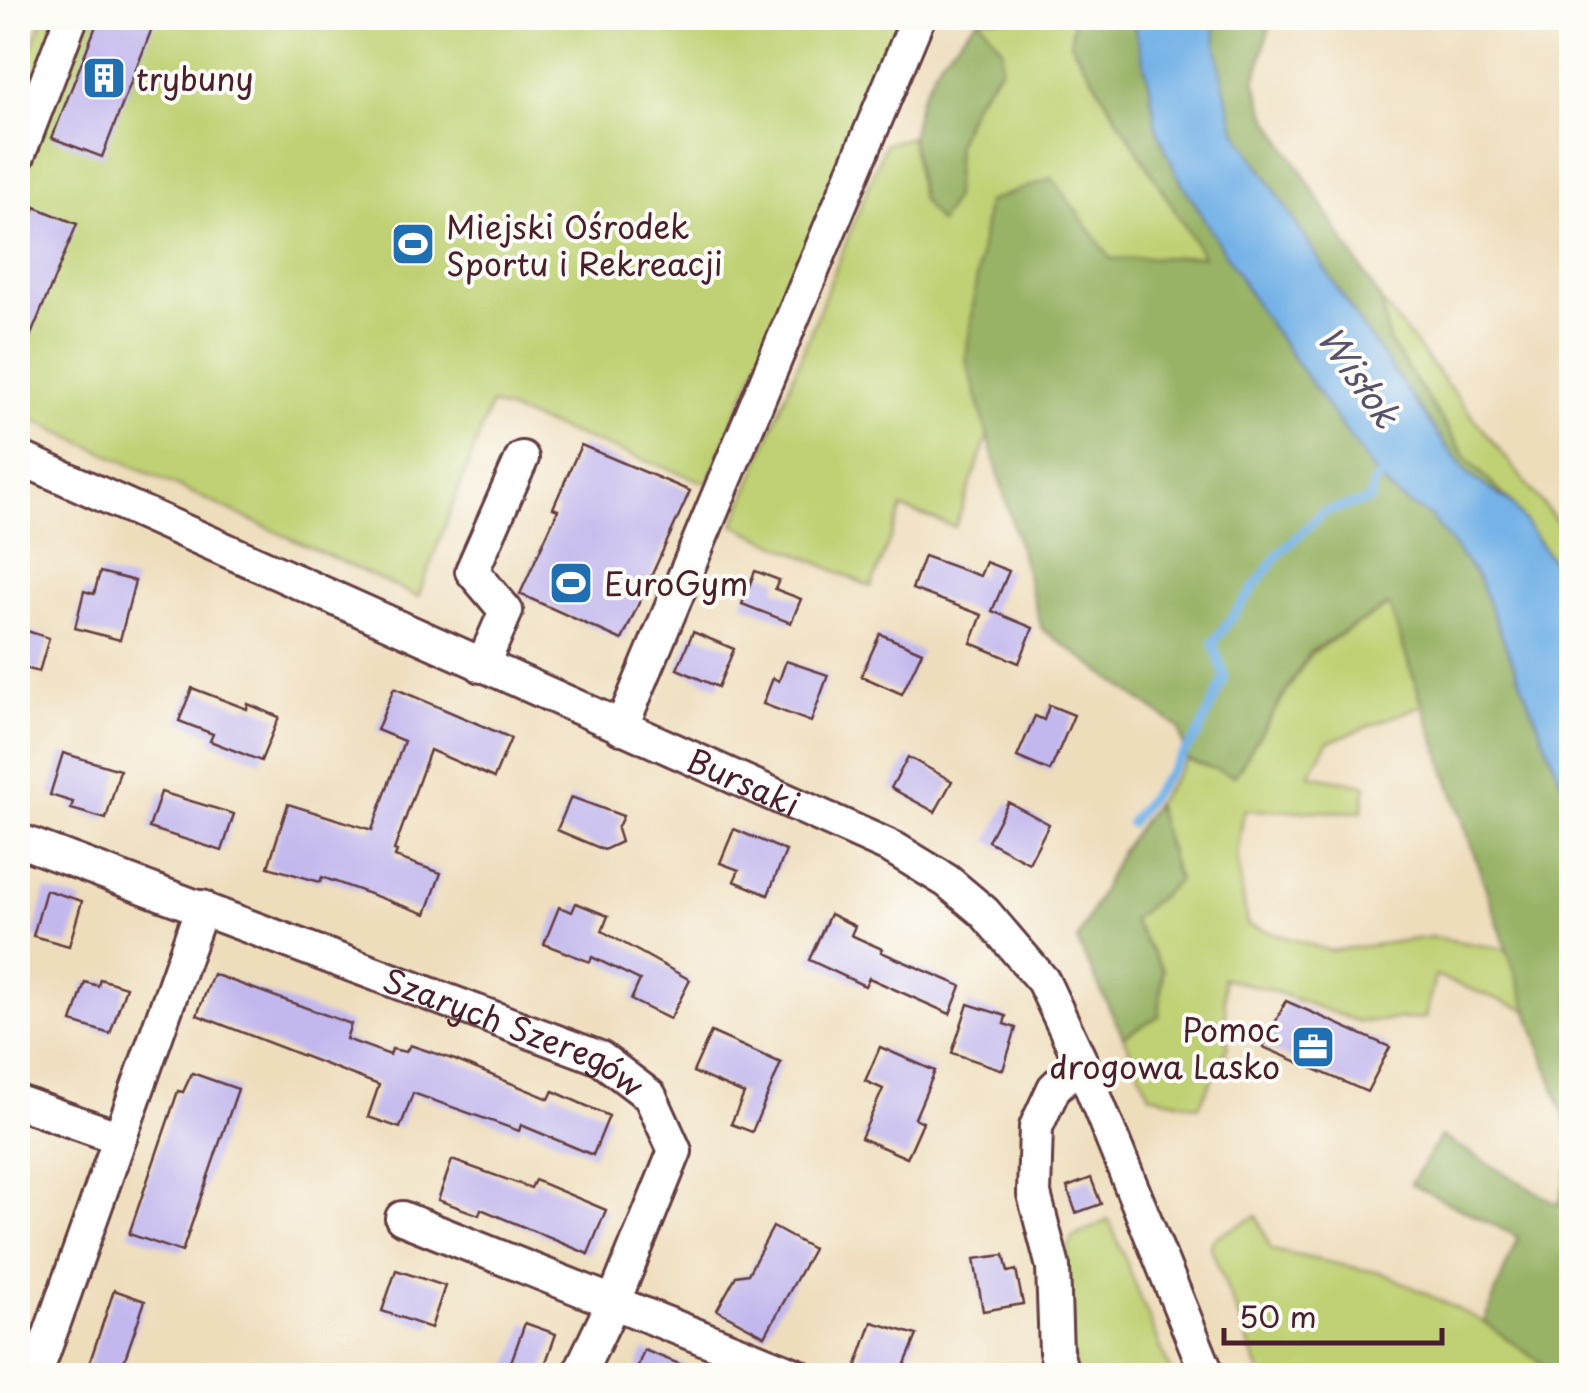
<svg xmlns="http://www.w3.org/2000/svg" width="1589" height="1393" viewBox="0 0 1589 1393" font-family="'Playpen Sans',sans-serif">
	<rect width="100%" height="100%" fill="#fdfcf7"/>
	<filter id="ink" filterUnits="userSpaceOnUse"><feTurbulence type="fractalNoise" baseFrequency=".01" numOctaves="2"/><feDisplacementMap in="SourceGraphic" scale="20" xChannelSelector="R" yChannelSelector="G"/><feConvolveMatrix kernelMatrix="1 2 1 2 8 2 1 2 1" color-interpolation-filters="sRGB"/></filter>
	<filter id="wash" filterUnits="userSpaceOnUse"><feTurbulence type="fractalNoise" baseFrequency=".0048" numOctaves="4" result="noise"/><feDisplacementMap in="SourceGraphic" scale="40" xChannelSelector="R" yChannelSelector="G"/><feGaussianBlur stdDeviation="2.25" result="paint"/><feColorMatrix in="noise" values="0 0 0 0 0 0 0 0 0 0 0 0 0 0 0 0 0 1.4 0 .05"/><feComposite in="paint" operator="in"/></filter>
	<g filter="url(#wash)">
		<rect width="100%" height="100%" fill="#edb"/>
		<g fill="#c0d174" stroke="#857850" stroke-width="2.5">
			<path d="M43,18H905L707,483L491,404L418,597L18,413V84Z"/>
			<path d="M979,18H1073L1071,44L1204,256L1111,260L1052,179L966,358L988,436L955,527L902,508L871,587L734,525L885,144L911,137L921,199L939,222L954,197L957,142L974,102L1001,68L1002,49Z"/>
			<path d="M1381,301L1556,521L1571,547V587L1513,505L1469,461L1389,341Z"/>
			<path d="M1389,605L1423,705L1328,742L1309,775L1366,785L1362,812L1244,810L1237,856L1247,925L1330,951L1432,937L1509,950L1531,1012L1435,976L1425,1018L1359,1022L1267,989L1223,978L1228,1046L1199,1106L1150,1095L1123,1036L1159,1016L1163,970L1131,920L1178,880L1155,804L1187,760L1235,775L1310,654Z"/>
			<path d="M1257,1216L1271,1250L1385,1274L1484,1322L1561,1375H1261L1210,1245L1216,1237Z"/>
			<path d="M1109,1220L1172,1375H1076C1067,1334 1050,1276 1073,1237Z"/>
		</g>
		<g fill="#98b366" stroke="#716948" stroke-width="2.5">
			<path d="M979,18L1002,49L1001,68L974,102L957,142L954,197L939,223L921,199L911,137L920,99L940,60Z"/>
			<path d="M1073,18H1272L1255,81L1266,114L1381,301L1389,341L1469,461L1513,505L1571,588V1137L1389,605L1310,652L1235,776L1187,760L1179,728L1042,629L966,358L987,202L1052,178L1111,259L1203,256L1071,43Z"/>
			<path d="M1155,804L1178,881L1132,920L1163,970L1159,1016L1123,1036L1077,941L1121,851Z"/>
			<path d="M1441,1136L1559,1205L1571,1157V1375L1556,1374L1484,1322L1518,1237L1411,1184Z"/>
		</g>
		<path fill="#74b2e7" stroke="#5f6889" stroke-width="2.5" d="M1132,18H1213L1221,74L1235,128L1359,322L1444,443L1469,475L1513,505L1571,588V830L1564,787L1479,580L1432,518L1401,499L1379,479L1260,311L1176,173L1156,127L1150,86Z"/>
		<g fill="none" stroke-linecap="round" stroke-linejoin="round">
			<path stroke="#74b2e7" stroke-width="9" d="M1130,823L1198,735L1225,677L1213,643L1279,554L1324,512L1371,500L1373,484L1386,472"/>
		</g>
		<g id="blocks">
			<g fill="#c2b8ed">
				<path d="M99,18H156L102,157L52,138Z"/>
				<path d="M35,207L77,224L18,366V251Z"/>
				<path d="M581,445L690,491L622,640L520,594L558,510L553,508Z"/>
				<path d="M924,556L980,576L986,562L1009,571L992,611L1033,628L1019,663L971,643L982,615L912,589Z"/>
				<path d="M755,571L779,580L775,589L801,599L791,623L742,604Z"/>
				<path d="M100,572L135,581L120,640L75,628L84,591L94,594Z"/>
				<path d="M21,629L49,638L39,672L18,666Z"/>
				<path d="M693,632L734,649L718,687L677,669Z"/>
				<path d="M880,634L922,652L902,694L861,676Z"/>
				<path d="M786,661L828,675L811,722L763,704L773,678L779,681Z"/>
				<path d="M192,688L247,709L248,704L279,717L261,761L210,741L213,734L179,721Z"/>
				<path d="M394,688L511,738L494,778L430,750L394,850L397,851L395,857L441,873L426,914L322,877L320,882L268,867L288,804L372,830L404,741L377,730Z"/>
				<path d="M1049,705L1074,715L1050,771L1017,757L1035,716L1044,720Z"/>
				<path d="M63,753L120,770L106,819L71,809L73,802L50,795Z"/>
				<path d="M908,757L952,781L935,812L891,788Z"/>
				<path d="M161,792L234,814L222,851L149,828Z"/>
				<path d="M571,797L623,816L617,829L621,842L604,850L557,830Z"/>
				<path d="M1008,802L1049,824L1029,863L988,841Z"/>
				<path d="M734,829L786,851L768,895L734,881L739,870L720,863Z"/>
				<path d="M46,890L82,901L69,946L33,936Z"/>
				<path d="M576,903L608,916L602,931L690,980L670,1019L631,1000L640,980L592,957L590,962L544,944L559,907L572,912Z"/>
				<path d="M830,914L855,926L851,935L882,949L881,952L961,986L950,1014L869,978L865,986L809,960Z"/>
				<path d="M213,974L351,1024L346,1039L390,1055L392,1049L406,1052L410,1045L455,1060L549,1099L553,1091L609,1116L593,1155L521,1125L519,1131L413,1093L400,1128L368,1117L379,1085L197,1015Z"/>
				<path d="M100,979L126,987L110,1034L72,1022L85,982L98,986Z"/>
				<path d="M1286,1001L1390,1047L1367,1092L1263,1047Z"/>
				<path d="M968,1004L1006,1016L1004,1024L1016,1028L1003,1070L952,1053Z"/>
				<path d="M711,1032L781,1063L752,1132L731,1124L744,1094L693,1072Z"/>
				<path d="M880,1047L935,1071L915,1118L923,1122L907,1158L861,1138L883,1089L865,1081Z"/>
				<path d="M192,1073L238,1089L182,1252L129,1234L178,1091L183,1092Z"/>
				<path d="M452,1160L531,1188L535,1180L606,1210L588,1254L481,1209L479,1215L438,1200Z"/>
				<path d="M1091,1178L1101,1204L1076,1213L1067,1187Z"/>
				<path d="M773,1227L813,1249L765,1336L717,1310L736,1276L748,1274Z"/>
				<path d="M1004,1255L1008,1272L1016,1270L1023,1304L983,1311L974,1259Z"/>
				<path d="M396,1270L445,1286L431,1328L382,1311Z"/>
				<path d="M114,1290L145,1301L119,1376H85Z"/>
				<path d="M872,1322L917,1335L900,1376H853Z"/>
				<path d="M525,1323L556,1334L541,1376H506Z"/>
				<path d="M644,1350L705,1374V1376H634Z"/>
			</g>
		</g>
	</g>
	<g filter="url(#ink)">
		<use href="#blocks" fill-opacity="0" stroke="#633c41" stroke-width="2.5"/>
		<g fill="none" stroke-linecap="round" stroke-linejoin="round">
			<defs>
				<g id="minor">
					<path d="M18,156L71,18"/>
					<path id="s1" d="M18,457L893,848L947,881L984,912L1043,981L1081,1062L1208,1376"/>
					<path d="M482,666L506,611L472,571L522,458"/>
					<path d="M621,728L918,18"/>
					<path id="s2" d="M18,840L600,1058L650,1096L675,1151L614,1301L578,1376"/>
					<path d="M18,1102L120,1138"/>
					<path d="M402,1218L798,1376"/>
					<path d="M35,1376L202,907"/>
					<path d="M1063,1376L1056,1352L1053,1267L1034,1194L1036,1127L1054,1088L1081,1062"/>
				</g>
			</defs>
			<use href="#minor" stroke="#633c41" stroke-width="38"/>
			<use href="#minor" stroke="#fff" stroke-width="32"/>
		</g>
	</g>
	<defs>
		<symbol id="building-square" viewBox="-11 -11 22 22"><rect x="-9" y="-9" width="18" height="18" rx="4" fill="#1f6fb2" stroke="#fdfcf7"/><path d="M-4-6H4V6H1V3H-1V6H-4ZM-2.5-4.3h1.7v1.8h-1.7ZM.8-4.3h1.7v1.8H.8ZM-2.5-1h1.7V.8h-1.7ZM.8-1h1.7V.8H.8Z" fill="#fff"/></symbol>
		<symbol id="stadium-square" viewBox="-11 -11 22 22"><rect x="-9" y="-9" width="18" height="18" rx="4" fill="#1f6fb2" stroke="#fdfcf7"/><path d="M0-5a6.5 5 0 1 0 0 10a6.5 5 0 1 0 0-10ZM-3.5-1.8h7v3.6h-7Z" fill="#fff"/></symbol>
		<symbol id="office-square" viewBox="-11 -11 22 22"><rect x="-9" y="-9" width="18" height="18" rx="4" fill="#1f6fb2" stroke="#fdfcf7"/><path d="M-6-3h4V-5.5h4V-3h4V5H-6ZM-1-4.5V-3h2v-1.5ZM-6 0V1H6V0Z" fill="#fff"/></symbol>
	</defs>
	<g fill-rule="evenodd">
		<use href="#building-square" x="79" y="53" width="50" height="50"/>
		<use href="#stadium-square" x="388" y="219" width="50" height="50"/>
		<use href="#stadium-square" x="546" y="558" width="50" height="50"/>
		<use href="#office-square" x="1288" y="1022" width="50" height="50"/>
	</g>
	<g text-anchor="middle" dominant-baseline="central" stroke-width="8" stroke-linejoin="round" paint-order="stroke">
		<g font-size="32" fill="#4a1f2b" stroke="#fdfcf7" text-anchor="start">
			<text x="136" y="78">trybuny</text>
			<text x="446" y="226">Miejski Ośrodek<tspan x="446" dy="37">Sportu i Rekreacji</tspan></text>
			<text x="604" y="583">EuroGym</text>
			<text x="1280" y="1029" text-anchor="end">Pomoc<tspan x="1280" dy="37">drogowa Lasko</tspan></text>
		</g>
		<g font-size="32" fill="#4a1f2b" stroke="#fdfcf7">
			<text stroke="none"><textPath href="#s1" startOffset="795">Bursaki</textPath></text>
			<text stroke="none"><textPath href="#s2" startOffset="532">Szarych Szeregów</textPath></text>
		</g>
		<g font-size="35" font-style="italic" fill="#59526d" stroke="#fdfcf7">
			<text transform="translate(1360 376) rotate(55)">Wisłok</text>
		</g>
	</g>
	<rect width="1589" height="1393" fill="none" stroke="#fdfcf7" stroke-width="60"/>
	<path d="M1224 1328v15h218v-15" fill="none" stroke="#4a1f2b" stroke-width="5"/>
	<text x="1239" y="1328" font-size="30" fill="#4a1f2b" stroke="#fdfcf7" stroke-width="8" paint-order="stroke">50 m</text>
</svg>
